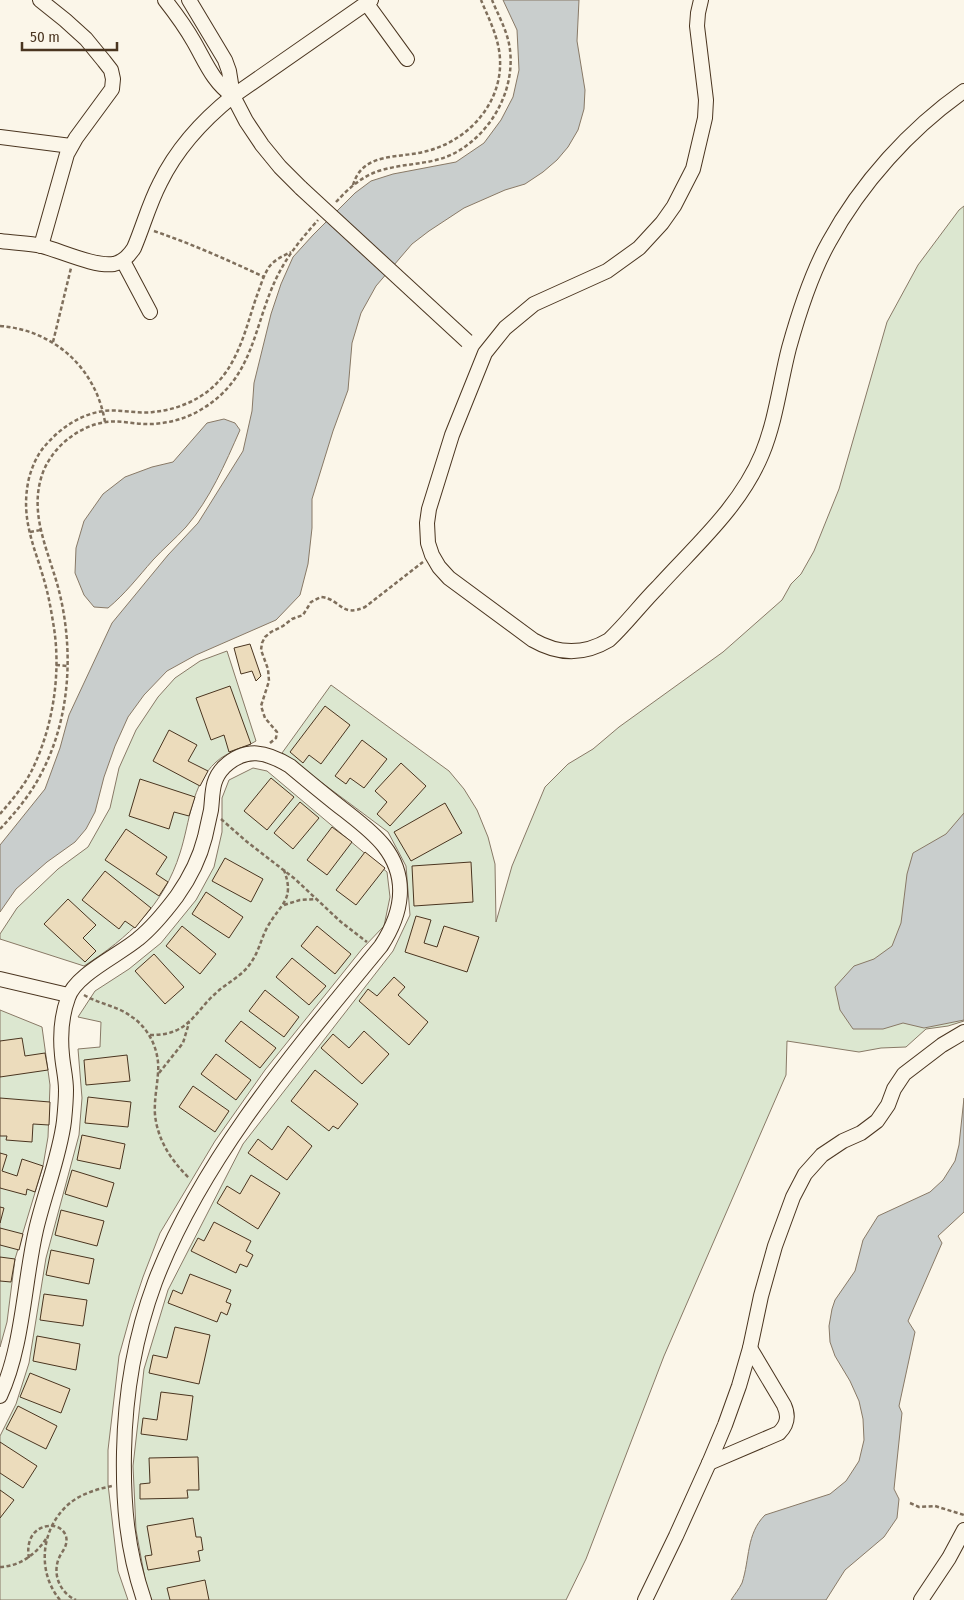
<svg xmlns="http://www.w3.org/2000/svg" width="964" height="1600" viewBox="0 0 964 1600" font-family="'Fira Sans Condensed',sans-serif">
	<rect width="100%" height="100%" fill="#fbf6e9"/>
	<g fill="#dce7d0" stroke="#887966">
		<path d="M964,206V1021L948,1026L926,1029L906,1047L881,1048L859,1052L787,1041L786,1075L664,1356L586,1559L566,1600H152L147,1590L136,1530L133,1466L144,1369L168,1290L243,1144L393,951L410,915L406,866L388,832L282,753L331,685L449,771L464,789L477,810L488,837L495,864L496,922L512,866L545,787L568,764L593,749L619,727L723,652L782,600L791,584L801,574L814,551L839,489L887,322L918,265L959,210Z"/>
		<path d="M227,651L256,741C243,749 228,751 216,762C191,785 190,822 180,853C164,905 128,938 84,966L0,939V934L17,908L58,869L88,847L110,808L119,768L136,730L158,697L175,678L200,661Z"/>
		<path d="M253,768L267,771L387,872L390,897L384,926L362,949L265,1070L215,1141L160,1233L143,1277L131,1313L119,1356L108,1450V1484L118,1571L128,1600H0V1436L16,1404L29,1363L46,1258L79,1135L82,1098L78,1049L100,1047L101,1022L78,1017L95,991L129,969L161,943L196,900L214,867L222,832V798L229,780Z"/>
		<path d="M0,1010L42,1027L50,1085L48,1137L43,1166L15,1259L7,1322L0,1347Z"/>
	</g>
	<g fill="#c9cecd" stroke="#887966">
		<path d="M503,0H579L577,41L585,90L584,109L578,130L568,147L557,160L543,172L525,184L505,190L464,208L429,231L412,244L376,286L361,313L352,343L348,390L333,431L312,499V528L308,564L300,595L276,620L196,655L167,671L144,695L128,717L115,746L104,777L95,812L86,829L75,842L47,862L16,889L0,912V845L45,789L60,748L69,715L112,623L168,555L198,523L243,451L252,411L254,383L271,314L281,284L293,257L313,235L355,193L371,181L393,174L456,162L484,143L501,120L513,97L519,70L517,30Z"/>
		<path d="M224,419L235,423L240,430C225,464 210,499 186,527C175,539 163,549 153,560C138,577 125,594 108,608L94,607L84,595L75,573L76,548L84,521L103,494L125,477L152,467L173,462L207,423Z"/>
		<path d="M964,813V1020L924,1028L903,1023L883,1029H853L840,1010L835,987L854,966L874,959L892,946L901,923L907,874L913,853L946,834Z"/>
		<path d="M964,1098V1212L938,1236L942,1243L908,1321L915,1332L899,1406L902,1413L894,1489L899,1499L897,1518L884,1537L845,1570L826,1600H731C735,1594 739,1589 742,1583C750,1559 746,1534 765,1515L830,1494L846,1481L859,1461L864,1440L863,1419L859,1401L850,1381L835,1356L830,1342L829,1326L832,1309L835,1300L855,1271L863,1240L878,1216L930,1192L943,1180L955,1161L959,1145Z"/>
	</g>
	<g fill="#ecdcbc" stroke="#4a3520">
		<path d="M250,644L261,676L256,681L252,671L241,674L234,648Z"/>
		<path d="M230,686L251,744L229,752L224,735L211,740L196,698Z"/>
		<path d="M325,706L350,725L321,764L309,755L303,763L290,752Z"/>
		<path d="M169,730L197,745L188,761L208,771L200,786L153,761Z"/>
		<path d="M362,740L387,759L364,788L350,778L346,784L335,776Z"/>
		<path d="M401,763L426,786L390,826L377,814L387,802L375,791Z"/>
		<path d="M271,778L294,797L267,830L244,811Z"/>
		<path d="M140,779L195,797L189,816L174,812L169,829L129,816Z"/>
		<path d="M300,802L319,818L293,849L274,833Z"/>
		<path d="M445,803L462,833L411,861L394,832Z"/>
		<path d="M332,827L352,842L327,875L307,860Z"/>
		<path d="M126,829L167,857L156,874L168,882L159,896L105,860Z"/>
		<path d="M365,852L385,868L356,905L336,890Z"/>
		<path d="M225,858L263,879L251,902L212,881Z"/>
		<path d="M471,862L473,902L414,906L412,866Z"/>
		<path d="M105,871L151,908L135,928L125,921L119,929L82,900Z"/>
		<path d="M206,892L243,917L229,938L192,914Z"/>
		<path d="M68,899L96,925L83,938L96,951L85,962L44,924Z"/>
		<path d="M416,916L431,920L424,943L437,947L444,926L479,937L467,972L405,952Z"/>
		<path d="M182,926L216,954L200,974L166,946Z"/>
		<path d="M317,926L351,954L335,974L301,946Z"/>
		<path d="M154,954L184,987L165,1004L135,971Z"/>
		<path d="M292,958L326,986L309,1005L276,977Z"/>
		<path d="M394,977L405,987L398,995L428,1022L409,1045L359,1001L368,989L377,996Z"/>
		<path d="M265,990L299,1017L284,1037L249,1011Z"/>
		<path d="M241,1021L276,1048L260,1068L225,1041Z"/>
		<path d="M364,1031L389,1054L362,1084L321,1048L333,1034L349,1048Z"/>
		<path d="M22,1038L25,1056L45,1053L48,1070L0,1077V1041Z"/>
		<path d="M216,1054L251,1080L236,1100L201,1074Z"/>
		<path d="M127,1055L130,1081L86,1085L84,1060Z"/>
		<path d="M315,1070L358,1104L338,1129L333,1126L329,1131L291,1101Z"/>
		<path d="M193,1086L229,1111L215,1132L179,1107Z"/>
		<path d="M88,1097L131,1102L128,1127L85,1123Z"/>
		<path d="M0,1098L50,1102L49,1125L33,1124L32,1142L6,1140L7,1136H0Z"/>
		<path d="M288,1126L312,1146L287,1180L248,1153L258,1139L272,1150Z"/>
		<path d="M82,1135L125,1144L120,1169L77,1160Z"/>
		<path d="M0,1153L7,1155L2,1171L17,1176L22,1159L43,1166L35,1192L27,1189L26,1195L0,1188Z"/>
		<path d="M72,1170L114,1183L107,1207L65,1194Z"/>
		<path d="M251,1175L280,1193L258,1229L217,1203L227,1186L240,1194Z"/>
		<path d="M0,1207L4,1208L0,1223Z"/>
		<path d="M61,1210L104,1221L97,1246L55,1235Z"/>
		<path d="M214,1222L251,1241L246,1251L253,1255L247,1267L240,1264L236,1273L191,1251L198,1238L204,1241Z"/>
		<path d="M0,1228L23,1234L19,1250L0,1245Z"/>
		<path d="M51,1250L94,1259L89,1284L46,1275Z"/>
		<path d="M0,1257L15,1259L11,1282L0,1281Z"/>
		<path d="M190,1274L231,1290L226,1302L231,1304L227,1315L221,1312L217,1322L168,1303L173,1290L182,1294Z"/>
		<path d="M44,1294L87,1300L83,1326L40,1320Z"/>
		<path d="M175,1327L210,1335L199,1384L149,1373L153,1355L167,1358Z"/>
		<path d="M37,1336L80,1344L76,1370L33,1361Z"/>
		<path d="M30,1373L70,1389L61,1413L20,1397Z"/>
		<path d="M161,1392L193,1396L187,1440L141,1434L143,1418L157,1420Z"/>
		<path d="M18,1406L57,1426L46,1449L6,1429Z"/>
		<path d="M0,1442L37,1466L23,1488L0,1473Z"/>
		<path d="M198,1457L199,1490H187L188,1498L140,1499V1484L150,1483L149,1458Z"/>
		<path d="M0,1490L14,1500L0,1518Z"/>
		<path d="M193,1518L196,1537H201L203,1550L198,1551L200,1561L148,1570L145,1556L152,1555L147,1526Z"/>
		<path d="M205,1580L209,1600H170L167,1588Z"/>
	</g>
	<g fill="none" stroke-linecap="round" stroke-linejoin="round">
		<defs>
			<g id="minor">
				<path d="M40,0L65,20L86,39L104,61L111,70L113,79L112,89L76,138L67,154L41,246"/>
				<path d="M165,0C176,14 186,28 194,42C206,63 213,82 233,96"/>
				<path d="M189,0L225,60L229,71L233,96L246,121L262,145L280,167L301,188"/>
				<path d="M701,0L698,13L697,26L706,100L705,118L693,169L674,206L662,223L639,248L607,271L534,304L505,328L485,353L452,435L429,509L427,523L428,543L432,555L439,567L449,578L533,640C559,655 584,655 609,640C627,623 641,604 658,587C696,545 740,507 762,454C776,420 780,383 789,348C799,312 811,274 829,242C861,183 910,129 964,91"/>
				<path d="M367,4L407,59"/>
				<path d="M0,137L71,146"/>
				<path d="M0,241C14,243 29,243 42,246C61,251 95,267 114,264C123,262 129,256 134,248C143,227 149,204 160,183C177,148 203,120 233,96L371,0"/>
				<path d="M123,261L150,312"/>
				<path d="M0,979L68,995"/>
				<path d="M0,1396C23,1347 24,1282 36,1230C44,1195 60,1155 64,1121C65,1111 66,1100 66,1090C66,1078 63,1067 62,1055C60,1035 61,1017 68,998C75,975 119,955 138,939C153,927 165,912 177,896C189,879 200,857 205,837C207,828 209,819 211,810C213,794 211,780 224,767C246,746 267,752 290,766C308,781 326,796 344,810C358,821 373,832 384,846C409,878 402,914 381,946C298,1047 202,1158 155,1282C135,1336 125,1395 124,1452C123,1504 127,1550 144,1600"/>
				<path d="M709,1463L779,1433C788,1424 789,1416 784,1405L750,1348"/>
				<path d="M645,1600L676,1536L709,1463L725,1425L739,1386L750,1348L761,1296L775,1246L793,1197L805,1174L822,1155L843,1141L861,1133L877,1121L888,1105L894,1089L904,1074L942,1045L964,1032"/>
				<path d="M921,1600L949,1558L964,1530"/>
			</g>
		</defs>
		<use href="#minor" stroke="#4a3520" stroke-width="16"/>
		<g stroke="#7f6f5c" stroke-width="2.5" stroke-dasharray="4 2.5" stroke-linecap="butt">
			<path d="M353,185C363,151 399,159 427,151C471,140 507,98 499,50C496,32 488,17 481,0"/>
			<path d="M336,202C349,188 363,175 382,170C405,163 430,165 453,154C490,135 515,92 510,50C508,32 499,17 492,0"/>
			<path d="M154,231C192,244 228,260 264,277"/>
			<path d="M0,326C54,330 96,368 105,422"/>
			<path d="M53,342L71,268"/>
			<path d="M30,532L41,530"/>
			<path d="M56,665L67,666"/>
			<path d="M270,743L276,738L277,732L265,718L261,706L269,681L268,669L261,650L262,643L265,637L271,632L283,626L292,619L303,615L311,602L321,597C341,599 341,618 365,607L423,562"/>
			<path d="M0,814C12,800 25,785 33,768C53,726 61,674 54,628C52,616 50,603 47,591C37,550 19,522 29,478C32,467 37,455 44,447C59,429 80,414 104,411C120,409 137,414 153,412C176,410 201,400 217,383C239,360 246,328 256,298C260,288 263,276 269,267C274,260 283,256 291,252"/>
			<path d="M221,819L246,841L295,879L341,922L367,942"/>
			<path d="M0,829C16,812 31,794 42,772C71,716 74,647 58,587C48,550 29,514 42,475C51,448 78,426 106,422C122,420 137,425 153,424C170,423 188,418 202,409C257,376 253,321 280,271C290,252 304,236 318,220"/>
			<path d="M284,905L300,900L316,899"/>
			<path d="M84,995C99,1004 118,1006 132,1017C150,1029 160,1052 158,1073C157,1088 154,1100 155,1115C158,1141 171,1160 189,1178"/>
			<path d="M150,1035C160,1035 170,1034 179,1029C194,1021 203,1004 215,994C226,983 241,977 250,964C259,952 261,938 268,926C281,903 295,900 284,870"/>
			<path d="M159,1073L183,1043L189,1023"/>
			<path d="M910,1503L919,1507L935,1506L964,1515"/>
			<path d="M29,1558C26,1543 32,1528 48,1526C59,1524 69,1533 66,1544C65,1549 61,1553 59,1558C52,1574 60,1593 76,1600"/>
			<path d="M0,1567C20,1566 35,1555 46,1539"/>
			<path d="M60,1600C36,1571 41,1527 70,1503C81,1494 97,1489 112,1486"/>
		</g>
		<use href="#minor" stroke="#fbf6e9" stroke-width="14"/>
		<defs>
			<path id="minor-bridge" d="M301,188L467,341"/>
		</defs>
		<use href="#minor-bridge" stroke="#4a3520" stroke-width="16" stroke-linecap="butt"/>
		<use href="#minor-bridge" stroke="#fbf6e9" stroke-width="14"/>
	</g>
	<path d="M22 42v8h95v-8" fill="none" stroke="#4a3520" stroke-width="2.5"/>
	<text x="30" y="42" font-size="15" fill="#4a3520" stroke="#fbf6e9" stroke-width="4" paint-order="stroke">50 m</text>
</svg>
